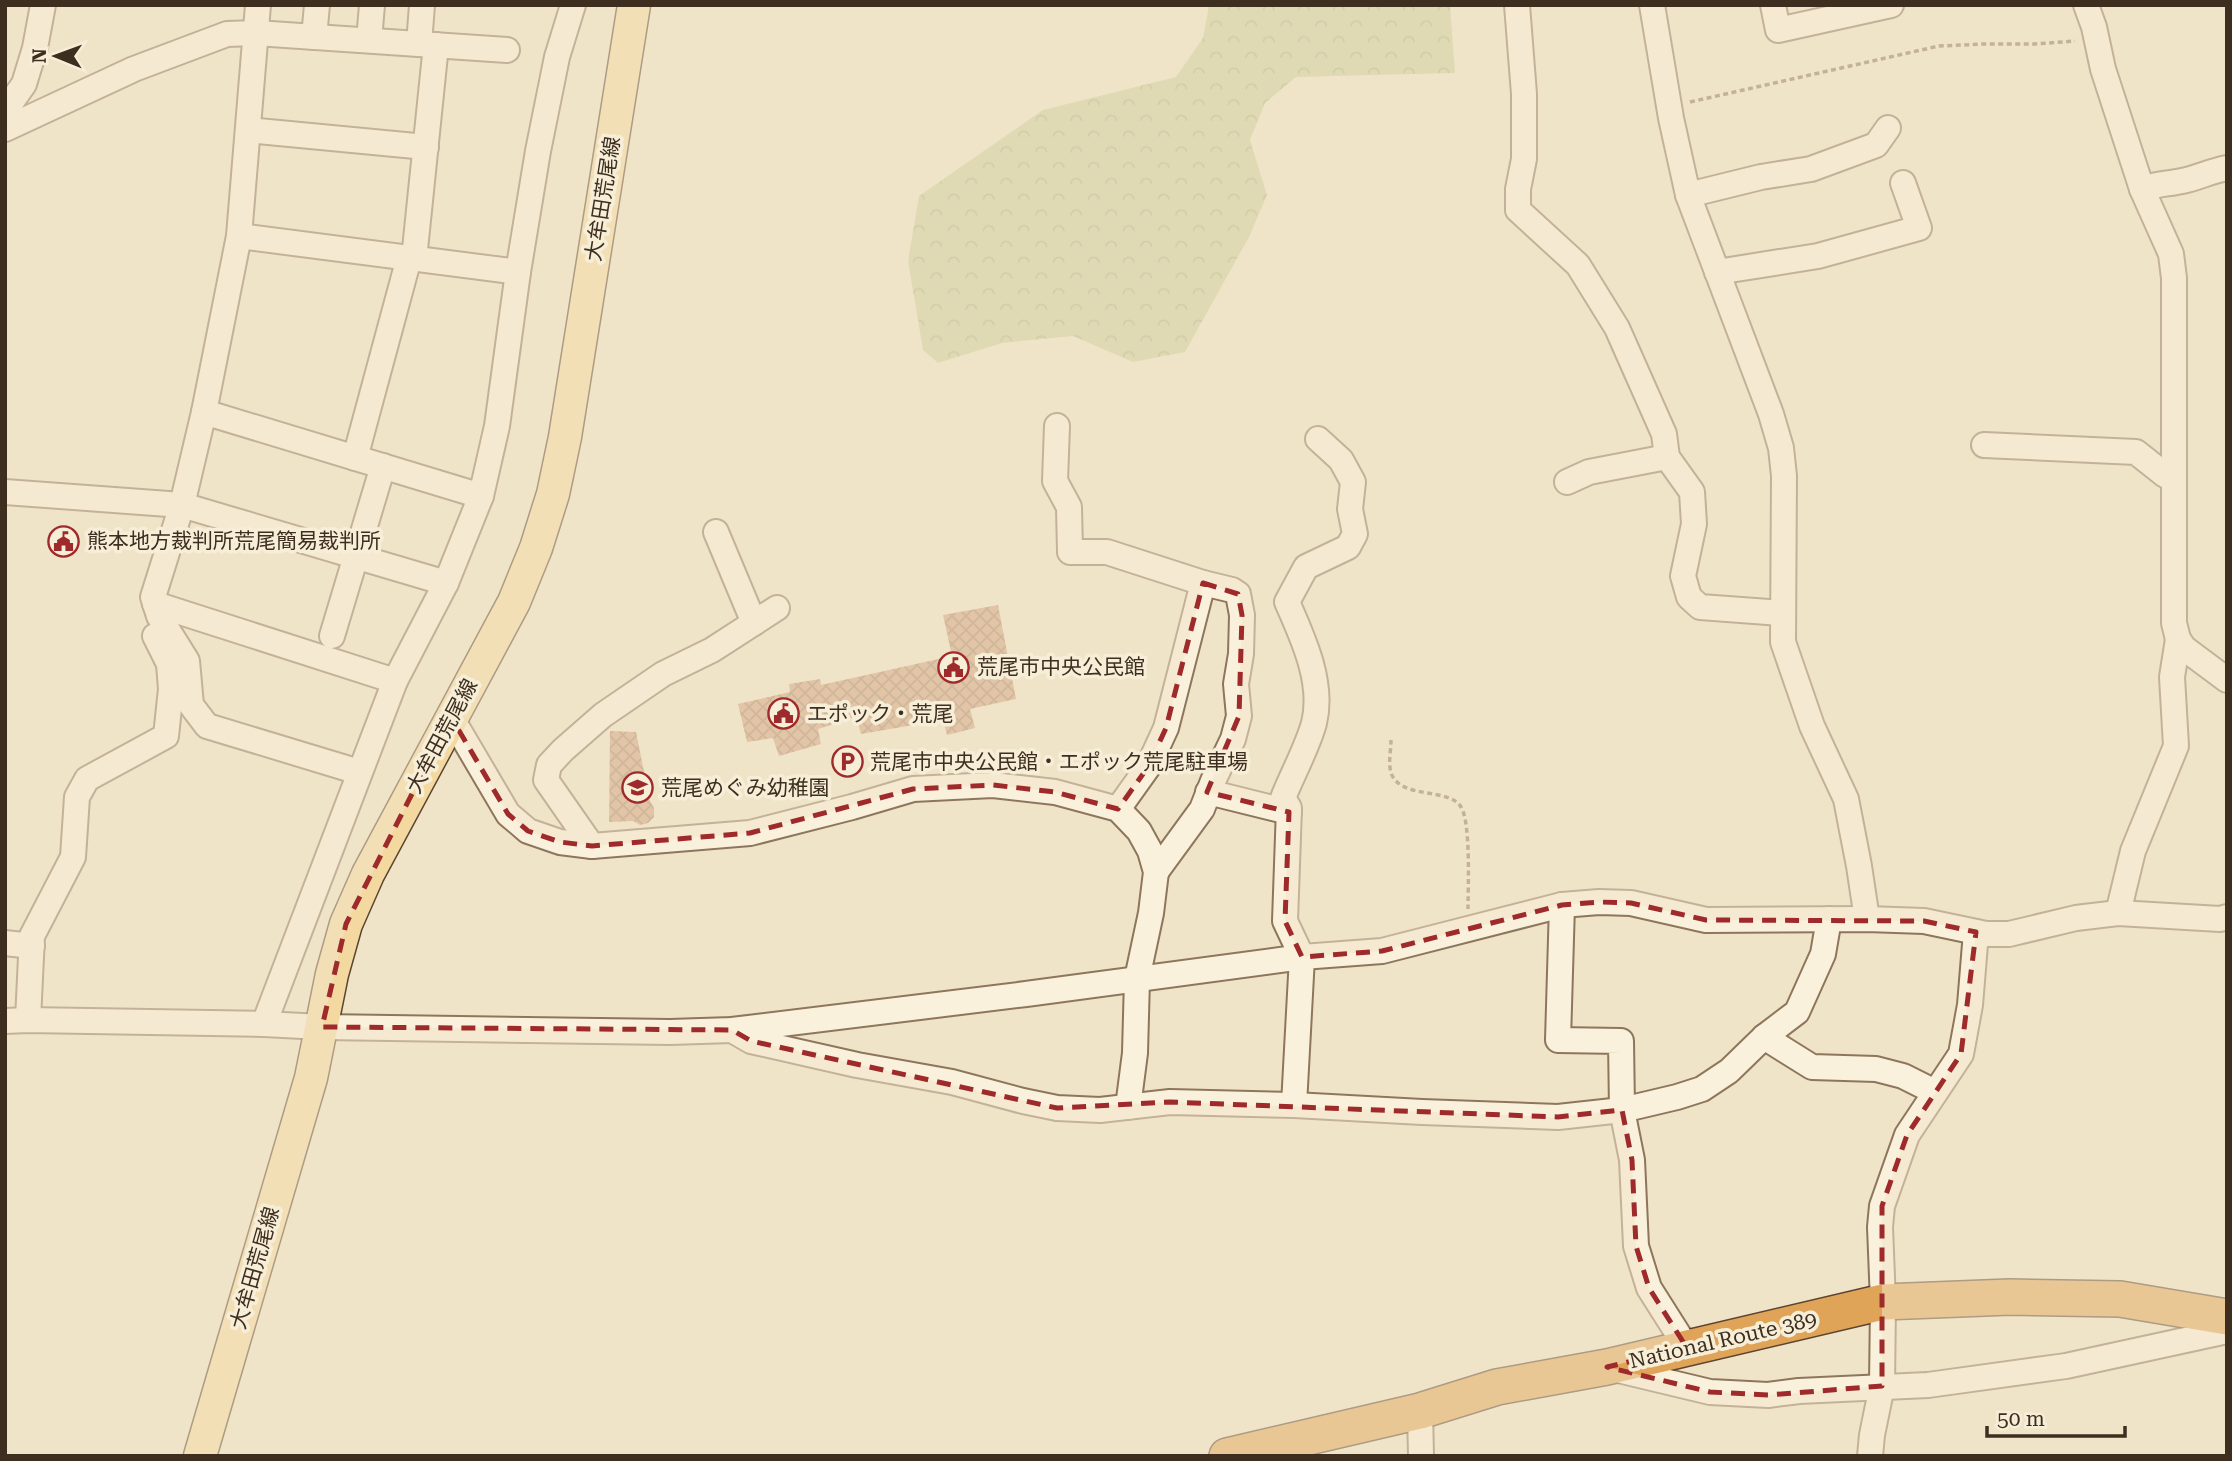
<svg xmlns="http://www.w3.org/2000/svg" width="2232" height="1461" viewBox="0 0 2232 1461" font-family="'Roboto Serif','Noto Sans JP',serif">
	<defs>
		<pattern id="forest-crowns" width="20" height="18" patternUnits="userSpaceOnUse" patternTransform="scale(1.75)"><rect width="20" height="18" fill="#c9cf9b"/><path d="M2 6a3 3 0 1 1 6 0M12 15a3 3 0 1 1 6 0" fill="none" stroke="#aeb285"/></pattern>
		<pattern id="building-cross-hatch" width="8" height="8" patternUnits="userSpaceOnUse" patternTransform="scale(1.75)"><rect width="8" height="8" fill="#cf9f7d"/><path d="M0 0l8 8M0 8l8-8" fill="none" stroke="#a98266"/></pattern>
	</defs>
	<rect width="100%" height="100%" fill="#f0e4c8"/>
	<path fill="url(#forest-crowns)" d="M1209,5H1450L1455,73L1296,77L1265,103L1250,140L1267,195L1249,237L1185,352L1133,362L1073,336L1002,343L938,363L923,350L908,261L919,196L1043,110L1176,77L1203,38Z"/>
	<g fill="url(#building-cross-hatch)">
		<path d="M998,605L1016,699L970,709L975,728L947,735L943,720L861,734L856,717L818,729L821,744L779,756L773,738L747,742L738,704L790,692L789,684L820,679L821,685L952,656L943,615Z"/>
		<path d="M610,731L636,732L650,801L654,808V817L648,823L640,825L633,821L609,822Z"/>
	</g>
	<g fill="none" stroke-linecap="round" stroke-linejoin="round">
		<defs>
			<g id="minor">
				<path d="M258,5L239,236L204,412L182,505L153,597L159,616L187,661L191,705L207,726L359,772"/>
				<path d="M1517,5L1524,94V159L1518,189V210L1578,265L1617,328L1664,434L1667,457L1692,492L1694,524L1683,576L1689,597L1700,607L1782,613"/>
				<path d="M1652,5L1671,118L1688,195L1771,414L1781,448L1784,476L1783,642L1812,726L1846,799L1859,866L1867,919"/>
				<path d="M1773,5L1778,30L1891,5"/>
				<path d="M2086,5L2094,27L2103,69L2142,189L2171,254L2174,278V623L2178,639L2184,648L2227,680"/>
				<path d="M314,37L317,5"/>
				<path d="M369,40L372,5"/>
				<path d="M419,44L422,5"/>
				<path d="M5,111L24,84L35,48L43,5"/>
				<path d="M5,129L134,69L227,34L256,33L507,50"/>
				<path d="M248,130L426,147"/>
				<path d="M2142,189C2156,184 2168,184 2182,181C2197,178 2211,171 2227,168"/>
				<path d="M1688,195L1761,177L1811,169L1876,145L1888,128"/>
				<path d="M239,236L518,272"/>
				<path d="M414,259L436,45"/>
				<path d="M1717,272L1818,256L1919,228L1903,183"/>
				<path d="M204,412L481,496"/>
				<path d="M1057,426L1055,481L1069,507L1070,552H1107L1203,583L1232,590L1238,594L1242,615L1241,654L1236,684L1239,716L1233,739L1213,781L1202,809L1156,872"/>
				<path d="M1984,445L2136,452L2165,475H2173"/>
				<path d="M355,458L409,258"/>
				<path d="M1567,482L1589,472L1667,457"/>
				<path d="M5,492L182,505L446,583"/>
				<path d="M716,532L754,623"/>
				<path d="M155,604L395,681"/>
				<path d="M332,636L383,466"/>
				<path d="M451,717L508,814L528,831L560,842L592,846L750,833L852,807L913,789L993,785L1055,792L1118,809L1139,831L1150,851L1156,872L1151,913L1137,979L1135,1053L1128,1107"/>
				<path d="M1208,792L1289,812"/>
				<path d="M1118,809L1148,767L1166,728L1203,583"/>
				<path d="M592,846L546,780L549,765L563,750L603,715L663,674L712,650L777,608"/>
				<path d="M1562,905L1558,1040L1621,1041L1622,1110L1632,1160L1636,1246L1649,1288L1687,1348"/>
				<path d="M2118,913L2133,851L2176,746L2172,677L2178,639"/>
				<path d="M5,943L32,946"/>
				<path d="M28,1020L32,936L73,857L77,797L87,779L166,736L171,689L169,664L155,636"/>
				<path d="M5,1021L28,1020L264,1024L322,1027L670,1032L732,1030L1026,994L1302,957L1382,951L1562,905L1599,902L1631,903L1706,920L1867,919L1924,921L1986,934H2009L2076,918L2118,913L2220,919L2227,917"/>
				<path d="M264,1024L395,681L446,583L481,496L497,426L518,272L538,151L557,57L573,5"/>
				<path d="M732,1030L751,1041L857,1065L952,1082L1023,1101L1057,1108L1100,1110L1170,1102L1294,1105L1422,1112L1558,1117L1622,1110L1677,1097L1702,1089L1729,1071L1764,1037L1797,1012L1823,954L1829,919"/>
				<path d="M1764,1037L1812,1067L1876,1069L1903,1076L1935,1092"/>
				<path d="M1294,1105L1302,957L1285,921L1289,808L1283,798C1292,775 1308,746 1314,723C1324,683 1303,638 1287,602L1306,567L1348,547L1355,534L1350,509L1353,482L1341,460L1318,439"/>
				<path d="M1614,1369L1710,1392L1768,1395L1799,1391L1928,1385L2066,1366L2227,1331"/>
				<path d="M1420,1411L1421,1456"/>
				<path d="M1870,1456L1872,1435L1882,1386L1883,1302L1880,1227L1882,1206L1907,1135L1961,1054L1970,1005L1976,932"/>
			</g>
			<path id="major" d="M200,1456L311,1078L332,974L346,924L368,874L514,602L536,548L553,494L565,437L634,5"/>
			<path id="highway" d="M1227,1456L1420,1411L1497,1387L1607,1367L1883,1302L2010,1297L2120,1299L2227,1317"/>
		</defs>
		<use href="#minor" stroke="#8d765c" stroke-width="28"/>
		<use href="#major" stroke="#5b4430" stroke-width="35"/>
		<use href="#highway" stroke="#5b4430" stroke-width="38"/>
		<g stroke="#8d765c" stroke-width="3.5" stroke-dasharray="5 3.5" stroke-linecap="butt">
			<path d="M1690,102L1939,46L1984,44H2035L2075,41"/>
			<path d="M1391,740C1391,750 1388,763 1391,773C1401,800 1449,787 1461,807C1471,823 1468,888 1468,909"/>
		</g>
		<use href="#minor" stroke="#faf1dc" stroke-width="24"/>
		<use href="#major" stroke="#f3d9a0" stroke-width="32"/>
		<use href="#highway" stroke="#e0a458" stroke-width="35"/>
	</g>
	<path d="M0 0H2232V1461H0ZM1203,583L1238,594L1242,615L1239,716L1207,792L1289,812L1285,921L1302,957L1382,951L1562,905L1599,902L1631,903L1706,920L1924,921L1976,932L1961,1054L1907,1135L1882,1206V1386L1768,1395L1710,1392L1607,1367L1687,1348L1649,1288L1636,1246L1632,1160L1622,1110L1558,1117L1170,1102L1057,1108L751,1041L732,1030L322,1027L346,924L451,717L508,814L528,831L560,842L592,846L750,833L913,789L993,785L1055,792L1118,809L1148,767L1166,728Z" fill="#f0e4c8" fill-opacity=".55" fill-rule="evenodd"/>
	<path fill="none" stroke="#9e2a2b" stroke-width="5" stroke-dasharray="14 9" stroke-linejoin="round" d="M1203,583L1238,594L1242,615L1239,716L1207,792L1289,812L1285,921L1302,957L1382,951L1562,905L1599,902L1631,903L1706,920L1924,921L1976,932L1961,1054L1907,1135L1882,1206V1386L1768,1395L1710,1392L1607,1367L1687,1348L1649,1288L1636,1246L1632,1160L1622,1110L1558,1117L1170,1102L1057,1108L751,1041L732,1030L322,1027L346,924L451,717L508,814L528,831L560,842L592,846L750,833L913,789L993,785L1055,792L1118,809L1148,767L1166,728Z"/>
	<defs>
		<symbol id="civic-ring" viewBox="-11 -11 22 22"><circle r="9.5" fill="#f7eed8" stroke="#9e2a2b" stroke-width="1.5"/><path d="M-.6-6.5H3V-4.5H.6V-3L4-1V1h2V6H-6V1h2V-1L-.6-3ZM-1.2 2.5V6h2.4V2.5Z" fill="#9e2a2b"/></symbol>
		<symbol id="parking-ring" viewBox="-11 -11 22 22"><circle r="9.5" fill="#f7eed8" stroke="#9e2a2b" stroke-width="1.5"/><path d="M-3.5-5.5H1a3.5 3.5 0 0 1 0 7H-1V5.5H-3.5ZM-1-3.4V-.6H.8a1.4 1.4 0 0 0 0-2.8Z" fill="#9e2a2b"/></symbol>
		<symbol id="school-ring" viewBox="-11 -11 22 22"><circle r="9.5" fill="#f7eed8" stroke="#9e2a2b" stroke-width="1.5"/><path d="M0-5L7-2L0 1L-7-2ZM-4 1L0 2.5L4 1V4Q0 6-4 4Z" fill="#9e2a2b"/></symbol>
	</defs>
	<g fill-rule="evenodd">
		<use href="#civic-ring" x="46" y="524" width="35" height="35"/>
		<use href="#civic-ring" x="936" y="650" width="35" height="35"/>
		<use href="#civic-ring" x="766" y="696" width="35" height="35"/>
		<use href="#parking-ring" x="830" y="744" width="35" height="35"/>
		<use href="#school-ring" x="620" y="770" width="35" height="35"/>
	</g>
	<g text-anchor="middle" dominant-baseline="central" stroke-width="7" stroke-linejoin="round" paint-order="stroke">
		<g font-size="21" fill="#3d2e20" stroke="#f7eed8">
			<text transform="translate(603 199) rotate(-81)">大牟田荒尾線</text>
			<text transform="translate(442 736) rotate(-62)">大牟田荒尾線</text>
			<text transform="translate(255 1268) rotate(-74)">大牟田荒尾線</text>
			<text transform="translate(1723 1340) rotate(-13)">National Route 389</text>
		</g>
		<g font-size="21" fill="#3d2e20" stroke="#f7eed8" text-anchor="start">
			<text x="87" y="541">熊本地方裁判所荒尾簡易裁判所</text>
			<text x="977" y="667">荒尾市中央公民館</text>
			<text x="807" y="714">エポック・荒尾</text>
			<text x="870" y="762">荒尾市中央公民館・エポック荒尾駐車場</text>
			<text x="661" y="788">荒尾めぐみ幼稚園</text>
		</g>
	</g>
	<rect width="2232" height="1461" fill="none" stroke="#3d2e20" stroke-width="14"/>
	<g transform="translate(56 56) rotate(271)" stroke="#f7eed8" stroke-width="5" paint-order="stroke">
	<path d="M0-5L12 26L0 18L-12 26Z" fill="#3d2e20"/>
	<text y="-10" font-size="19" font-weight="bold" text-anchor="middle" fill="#3d2e20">N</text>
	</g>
	<path d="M1987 1426v10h138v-10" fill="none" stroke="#3d2e20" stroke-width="3.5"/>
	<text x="1997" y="1426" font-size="21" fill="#3d2e20" stroke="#f7eed8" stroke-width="5" paint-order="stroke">50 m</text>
</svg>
